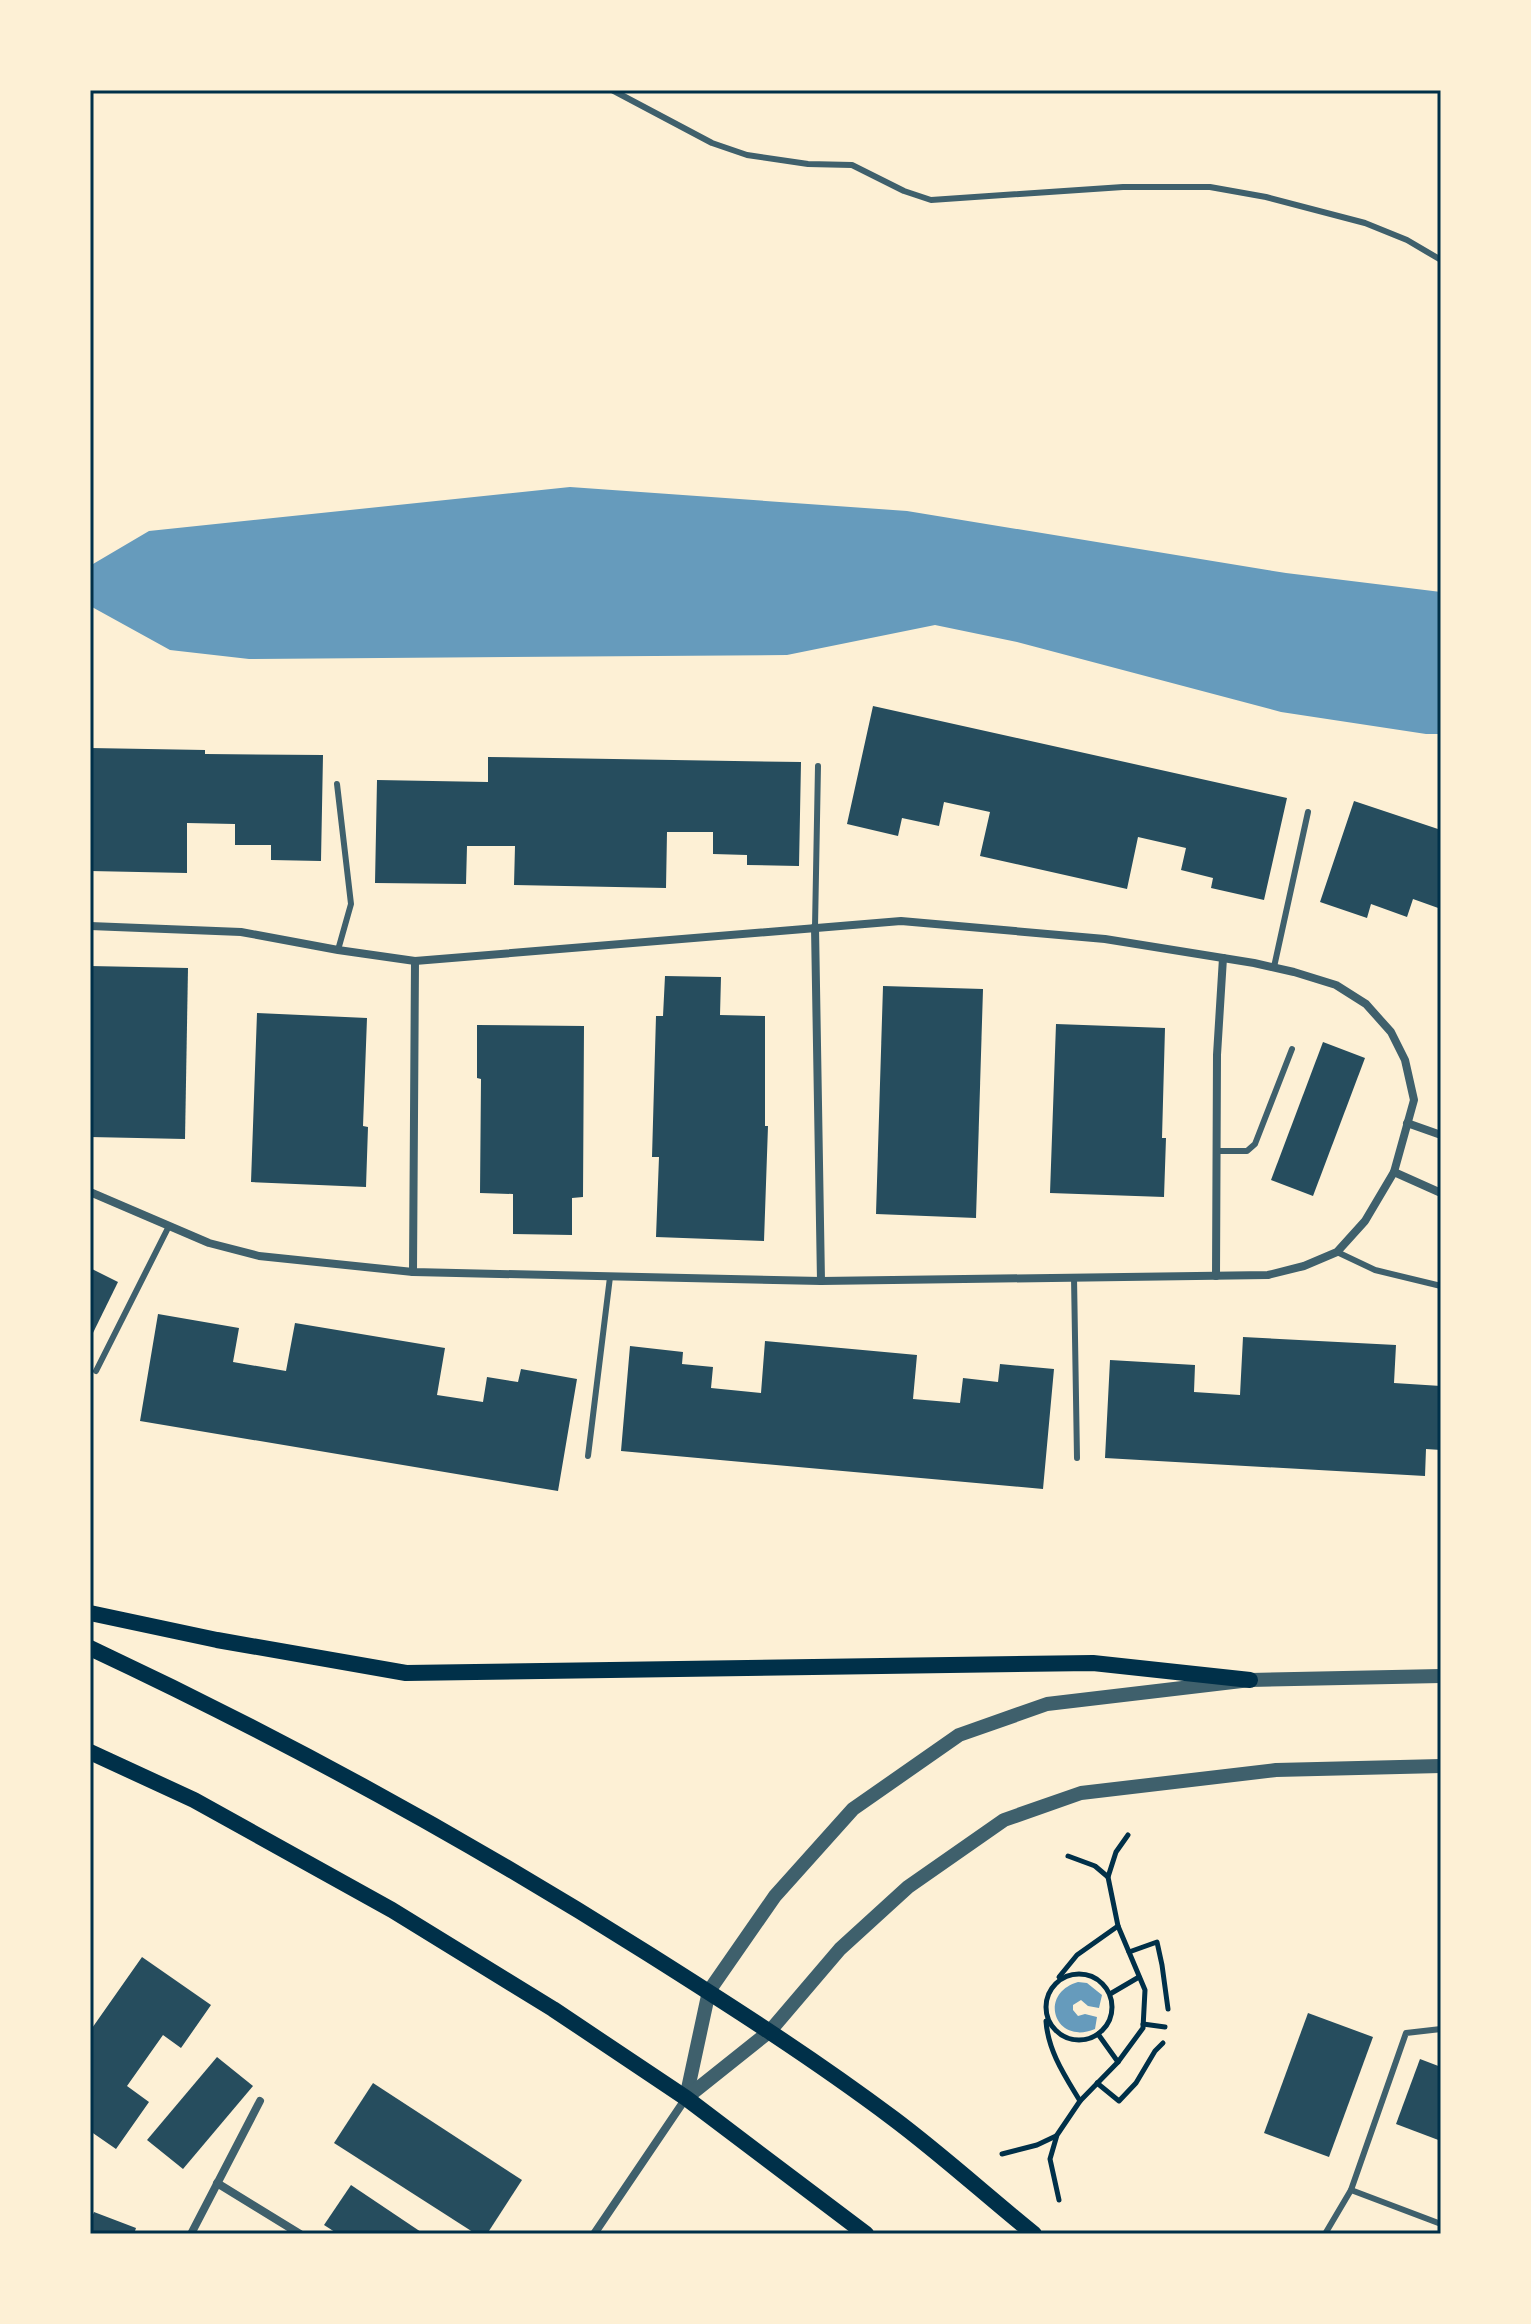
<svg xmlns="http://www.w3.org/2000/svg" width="1531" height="2324" viewBox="0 0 1531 2324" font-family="'Roboto Condensed',sans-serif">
	<rect width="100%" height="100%" fill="#fdf0d5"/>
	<g fill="#669bbc">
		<path d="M570,487L907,511L1286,573L1441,592V734H1426L1281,712L1017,642L935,625L787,655L249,659L170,650L92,607L93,564L149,531Z"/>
		<path d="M1078,1982L1087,1983L1102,1995L1099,2008L1088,2006L1081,2000L1073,2005V2010L1078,2016L1085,2014L1097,2017L1095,2029C1055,2046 1037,1994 1078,1982Z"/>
	</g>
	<g fill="#264d5e">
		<path d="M873,706L1287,798L1264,900L1211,888L1213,878L1181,870L1186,848L1138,837L1127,889L980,856L990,812L944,802L939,826L902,818L898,836L847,824Z"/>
		<path d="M90,748L205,750V754L323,755L321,861L271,860V845H235V824L187,823V873L90,871Z"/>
		<path d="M488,757L801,762L799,866L747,865V855L713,854V832H667L666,888L514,885L515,846H467L466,884L375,883L377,780L488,782Z"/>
		<path d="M1354,801L1441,830V909L1413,899L1407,917L1371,904L1367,918L1320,902Z"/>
		<path d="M90,966L188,968L185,1139L90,1137Z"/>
		<path d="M665,976L721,977L720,1015L765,1016V1126H768L764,1241L656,1237L659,1157H652L656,1016H663Z"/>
		<path d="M883,986L983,989L976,1218L876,1214Z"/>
		<path d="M257,1013L367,1018L363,1126L368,1127L366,1187L251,1182Z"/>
		<path d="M1056,1024L1165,1028L1162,1138H1166L1164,1197L1050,1193Z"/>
		<path d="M477,1025L584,1026L583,1197L572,1198V1235L513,1234V1194L480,1193L481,1079L477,1078Z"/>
		<path d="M1323,1042L1365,1058L1313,1196L1271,1180Z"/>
		<path d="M90,1268L118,1282L90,1339Z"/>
		<path d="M158,1314L239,1328L233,1362L286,1371L295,1323L445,1348L437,1395L483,1402L487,1377L518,1382L521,1369L577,1379L558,1491L140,1421Z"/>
		<path d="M1243,1337L1396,1345L1394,1383L1441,1386V1450L1426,1449L1425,1476L1105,1458L1110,1360L1195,1365L1194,1392L1240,1395Z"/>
		<path d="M765,1341L917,1355L913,1399L960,1403L963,1378L998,1382L1000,1364L1054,1369L1043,1489L621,1451L630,1346L683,1352L682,1364L713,1367L711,1388L761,1393Z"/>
		<path d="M142,1957L211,2005L181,2048L163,2035L127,2086L149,2102L116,2149L90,2131V2031Z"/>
		<path d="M1308,2013L1373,2037L1329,2157L1264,2133Z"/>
		<path d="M217,2057L253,2086L183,2169L147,2140Z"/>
		<path d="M1420,2059L1441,2067V2141L1396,2124Z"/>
		<path d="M373,2083L522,2180L487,2234H476L334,2143Z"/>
		<path d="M351,2185L424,2234H338L324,2225Z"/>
		<path d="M94,2212L136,2228L134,2234H90V2221Z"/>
	</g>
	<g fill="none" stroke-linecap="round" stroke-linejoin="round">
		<g stroke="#003049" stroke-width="5">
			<path d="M1068,1856L1095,1866L1108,1877"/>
			<path d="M1129,1952L1157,1942L1162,1965L1168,2009"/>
			<circle cx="1079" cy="2007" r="33"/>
			<path d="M1059,1977L1077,1955L1118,1926"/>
			<path d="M1110,1994L1139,1977"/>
			<path d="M1046,2021C1048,2051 1065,2076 1080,2101"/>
			<path d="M1143,2024L1165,2027"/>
			<path d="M1098,2034L1118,2062"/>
			<path d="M1097,2083L1119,2101L1136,2083L1155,2051L1163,2043"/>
			<path d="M1002,2154L1037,2145L1056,2136"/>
			<path d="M1059,2200L1050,2159L1057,2135L1080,2101L1118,2062L1143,2028L1145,1990L1118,1926L1108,1877L1116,1852L1128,1835"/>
		</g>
		<g stroke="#3f606c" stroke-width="6">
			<path d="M612,90L712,143L747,155L808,164L852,165L904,191L931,200L1123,187H1210L1266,197L1365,223L1407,240L1441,260"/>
			<path d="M337,784L351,904L338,950"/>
			<path d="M815,927L818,766"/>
			<path d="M1274,967L1308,812"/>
			<path d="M1216,1151H1247L1255,1144L1292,1049"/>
			<path d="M1337,1252L1375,1270L1441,1286"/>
			<path d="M1074,1277L1077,1458"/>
			<path d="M96,1371L169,1226"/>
			<path d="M588,1456L610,1277"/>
			<path d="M1351,2190L1441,2224"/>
			<path d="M1325,2234L1351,2190L1406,2033L1441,2029"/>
		</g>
		<g stroke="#3f606c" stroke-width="8">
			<path d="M90,926L241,932L338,950L415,961L901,921L1105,939L1254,963L1294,972L1336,985L1366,1004L1391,1032L1405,1060L1414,1100L1394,1172L1365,1221L1337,1252L1304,1266L1268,1275L821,1281L413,1272L259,1256L209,1243L90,1192"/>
			<path d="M815,927L821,1281"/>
			<path d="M1407,1123L1441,1135"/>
			<path d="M1394,1172L1441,1193"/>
			<path d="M413,1272L415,961"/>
			<path d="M1216,1276L1217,1055L1223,958"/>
			<path d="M217,2183L300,2234"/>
			<path d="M191,2234L260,2101"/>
			<path d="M594,2234L686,2098"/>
		</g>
		<g stroke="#3f606c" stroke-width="14">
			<path d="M686,2098L709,1991L775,1896L853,1809L959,1735L1047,1704L1250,1680L1441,1676"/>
			<path d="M686,2098L770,2031L840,1949L908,1887L1004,1820L1081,1793L1276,1770L1441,1766"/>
		</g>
		<g stroke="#003049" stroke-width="16">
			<path d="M90,1613L217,1640L406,1673L1093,1663L1250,1680"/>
			<path d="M90,1648C282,1738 468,1840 647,1953C731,2006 814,2059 894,2119C942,2155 987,2196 1034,2234"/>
			<path d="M90,1752L194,1800L392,1910L553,2009L686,2098L866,2234"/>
		</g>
	</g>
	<rect width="1531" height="2324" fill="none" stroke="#fdf0d5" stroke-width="184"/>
	<rect x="92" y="92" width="1347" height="2140" fill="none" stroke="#003049" stroke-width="3"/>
</svg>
